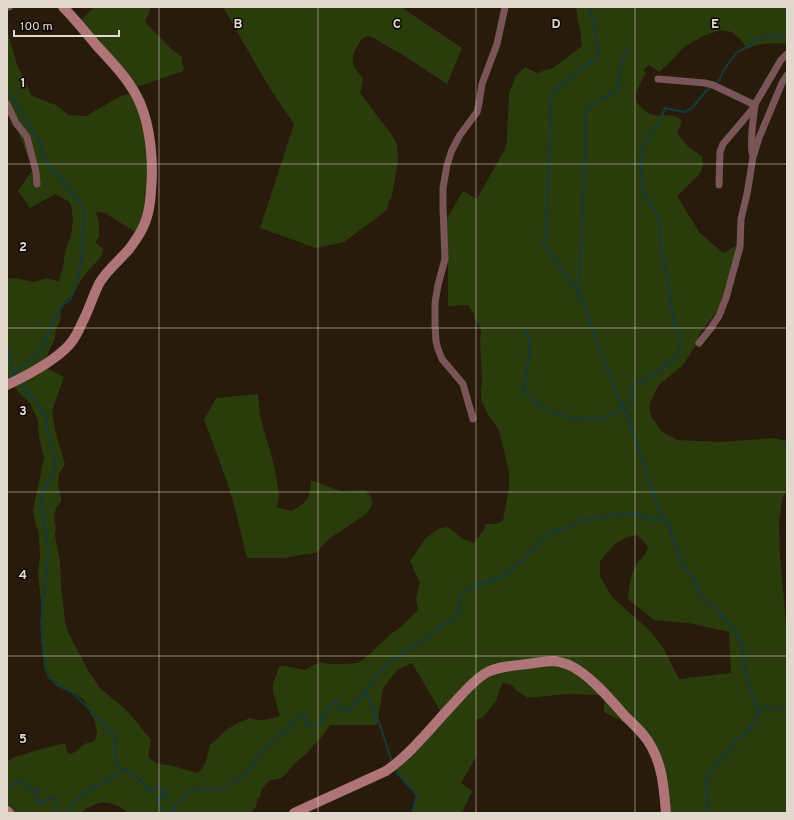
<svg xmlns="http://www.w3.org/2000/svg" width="794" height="820" viewBox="0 0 794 820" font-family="Overpass,sans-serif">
	<rect width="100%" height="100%" fill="#281b0b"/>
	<g fill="#2a3c0c" fill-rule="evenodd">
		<path d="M94,7H150V9L145,22L170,48L182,57V64L184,68L183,71L134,88L75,26Z"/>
		<path d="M223,7H403L404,9L462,48L447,84L406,57L370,36C363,37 361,40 358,45C348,61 353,66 363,79L360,93L391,134L397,144L398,161L392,196L388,204L387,210L344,242L316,248L260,228L294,124L269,87Z"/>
		<path d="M576,7H787V44C776,43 757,42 748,49L740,39L732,32L721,30L703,36L684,47L671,61L659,72L649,65L643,70L646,73C641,83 630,97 640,106C643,109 646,112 650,114C662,119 671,110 682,121C681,126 677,130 678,134C685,144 691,150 702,156L703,165L700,174L677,196L699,232L723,253L740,244L739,263L725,286L721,305L717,312L703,329L699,335L696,345L682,366L659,385L653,396L649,405L651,416L662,432L677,440L720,442L774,438L787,441V486L782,501L779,522L780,555L787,634V813H664L658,773L650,753L639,737L624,722L604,712V700L600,695L567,694L528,698L517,691L512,685L502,683L496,701L483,717L477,719L476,726V757L461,783L473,792L471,793L462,813H411L416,795L396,770L420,747L445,719L412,663L397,670L383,688L377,725H330L323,735L305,755L296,762L284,776L281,778L269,781L265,785L261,791L260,797L257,800L256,807L251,813H129C111,800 99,798 81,813H7V762L12,758L34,751L65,743L67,752L71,754L78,750L81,746L87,743L95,741L97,732L95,722L84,700L77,695L58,687L55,685L44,665L41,640V602L38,575L40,556L39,534L35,522L33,510L44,458L39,437L38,420L30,403L20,394L14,386L7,385V278L21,279L33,282L48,278L59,282L63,266L66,248L71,235L73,221L71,204L68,201L55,194L30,208L18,191L33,169L9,109L7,107V30L17,65L32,96L56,105L68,115L86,116L121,96L130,94L136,99L153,155L143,237L105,213L96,212L99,223V237L95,242L103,249L102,255L80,281L73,295L61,305L60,322L56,328L55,339L50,348L45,361V367L64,377L52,411L55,430L65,464L59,474L58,484L59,491L61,496V501L56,508L54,517L56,527L55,536L60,561L61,586L64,611L65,622L70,636L89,672L100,688L124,708L134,719L151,740L148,757L156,763L173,766L197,773L200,771L203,767L206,761L210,745L226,730L238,723L250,718C260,722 270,719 280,716L273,692V684L279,667L285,666L305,670L320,662L328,664H345L357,663L363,660L391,634L402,626L418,610L416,598L420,582L414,570L410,561L426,538L438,529L448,527L463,539L474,543L485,528V524H496L503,521L509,488V472L499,430L488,415L481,399V390L482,383L480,342L481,331L478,323L474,318V314L468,305L448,306V262L442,227L463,191L477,199L505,149L507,141L509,93L516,76L525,67L537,73L553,68L582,46C581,41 581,35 580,30C578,22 577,15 576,7ZM637,535L648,546C648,554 640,558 636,565C630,577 629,586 628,599L654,620L688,623L729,632L731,673L679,679L664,649L650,631L612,597L600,576V561L615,544L627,537Z"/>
		<path d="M258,394L260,416L274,465L279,495L277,507L291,511C309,501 309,500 311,480L340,491L366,490C374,499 374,504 366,514L329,539L316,553L306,554L285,558H247L233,500L220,462L204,420L216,398Z"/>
	</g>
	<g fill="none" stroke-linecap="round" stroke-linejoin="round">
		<g stroke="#143a3e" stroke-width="2">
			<path d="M590,7L597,43L599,54L596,58L587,65L562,84L553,93L551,101L546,233L543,242L575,288L585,307L597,343L621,403L627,414L645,467L649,482L660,511L663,516L669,524L672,537L682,561L688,572L692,577L702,597L706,602L717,609L722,616L733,628L742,646L743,656L748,682L755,702L758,712L756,720L751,727L744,735L733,742L732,746L717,763L707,777L705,784L708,796L707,808L708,813"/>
			<path d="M716,84L720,79L723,71L736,53L745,48L753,42L763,37L774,36H787"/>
			<path d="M7,93L14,99L23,117L40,143L42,154L47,163L68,187L81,204L85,214L83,235V249L78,280L70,300L63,305L57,313L40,352L14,373"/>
			<path d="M578,291L579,287L585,154L586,108L601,99L617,91L622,62L627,48"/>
			<path d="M526,330C527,334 529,338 529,342C531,357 526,375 523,390C537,406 552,414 573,418C582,419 592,420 601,419C609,417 616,411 623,407"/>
			<path d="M7,345L14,373L16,377"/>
			<path d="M7,376L13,377"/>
			<path d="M20,382L34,399L46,416L48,434L54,455L55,466L52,475L43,494L40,509L44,515V526L48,544V559L41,623L45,667L47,673L49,677L57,684L73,693L107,727L116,739L115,757L116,762L118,765L121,768L127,770L134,777L143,782L148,791L158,788L167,792L168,794L166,797L164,798L160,796L156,801C160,807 165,814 173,812L175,805L183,799L186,794L188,792L194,790L213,789L223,788L244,775L251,767L260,753L278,735L289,729L291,724L301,715H306L305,725L311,726L321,723L328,707L335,702H337L339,707L342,710H346L351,708L371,685L376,676L391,661L427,638L443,625L453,620L459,613L460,607L459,601L461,597L464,593L473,586L478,584L491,581L502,576L511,570L527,556L541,540L550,533L557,530L571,527L581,520L623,514L633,513L653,520L666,519"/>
			<path d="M627,414L634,386L636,382L645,380L658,373L664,365L674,361L677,356L681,338V335L675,330L666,270L661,249L659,218L654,209L648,201L643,191L640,158L643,148L647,138L660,121L665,108L684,112L692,108L706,91L712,87"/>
			<path d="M366,692L380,725L392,762"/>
			<path d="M759,712L764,707L787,710"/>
			<path d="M396,772L417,795L412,813"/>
			<path d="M7,787L19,781L28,788L40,791L36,797L37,802C43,803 48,798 55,798L59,813"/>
			<path d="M67,813L71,806L87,791L114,777L121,768"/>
		</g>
		<g stroke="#7a5557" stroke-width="7">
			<path d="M7,7H9"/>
			<path d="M658,79L705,83L713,85L755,105C753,122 750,137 752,153"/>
			<path d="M7,104L16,123L27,137L36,172L37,184"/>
			<path d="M719,185L720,152L723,144L751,111L778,65L781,60L787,54"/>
			<path d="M699,343L711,328L719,316L726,298L740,247L741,219L747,194L753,157L759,138L774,102L782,83L787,75"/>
			<path d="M473,419L463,384L442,359L438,349L436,341L435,325V303L438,285L445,259L443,207V188L447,165L452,150L460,135L477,112L479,103L482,84L497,44L505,7"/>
		</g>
		<g stroke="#ae7477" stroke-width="10">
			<path d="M7,385C26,376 56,360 70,344C75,338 79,330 82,323C89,310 93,295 100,282C108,269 120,260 130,248C135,241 141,233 144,225C151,209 151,191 152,174C152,144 148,110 130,85C121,71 108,58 97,46C86,33 75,19 63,7"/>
			<path d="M7,811L9,813"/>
			<path d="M294,813L386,771C412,753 433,725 455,702C464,692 474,680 486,673C498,666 513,666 527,664C536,663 545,661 554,661C559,662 565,663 569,665C588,673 611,700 625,716C635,726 646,735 652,748C663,768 664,791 666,813"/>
		</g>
	</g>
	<path fill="none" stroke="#e1d8ce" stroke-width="1" stroke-opacity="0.55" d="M159,7V813M318,7V813M476,7V813M635,7V813M7,164H787M7,328H787M7,492H787M7,656H787"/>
	<g font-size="13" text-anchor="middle" font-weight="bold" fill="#e1d8ce" stroke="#0d0703" stroke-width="3" stroke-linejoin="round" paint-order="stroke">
		<text x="238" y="28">B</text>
		<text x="397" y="28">C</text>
		<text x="556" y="28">D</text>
		<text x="715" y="28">E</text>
		<text x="23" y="87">1</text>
		<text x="23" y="251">2</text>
		<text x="23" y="415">3</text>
		<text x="23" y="579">4</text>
		<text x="23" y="743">5</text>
	</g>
	<rect width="794" height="820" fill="none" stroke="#e1d8ce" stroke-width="16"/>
	<path d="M14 30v6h105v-6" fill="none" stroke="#e1d8ce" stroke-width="2"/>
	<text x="20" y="30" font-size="12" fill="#e1d8ce" stroke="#0d0703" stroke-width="3" paint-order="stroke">100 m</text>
</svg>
